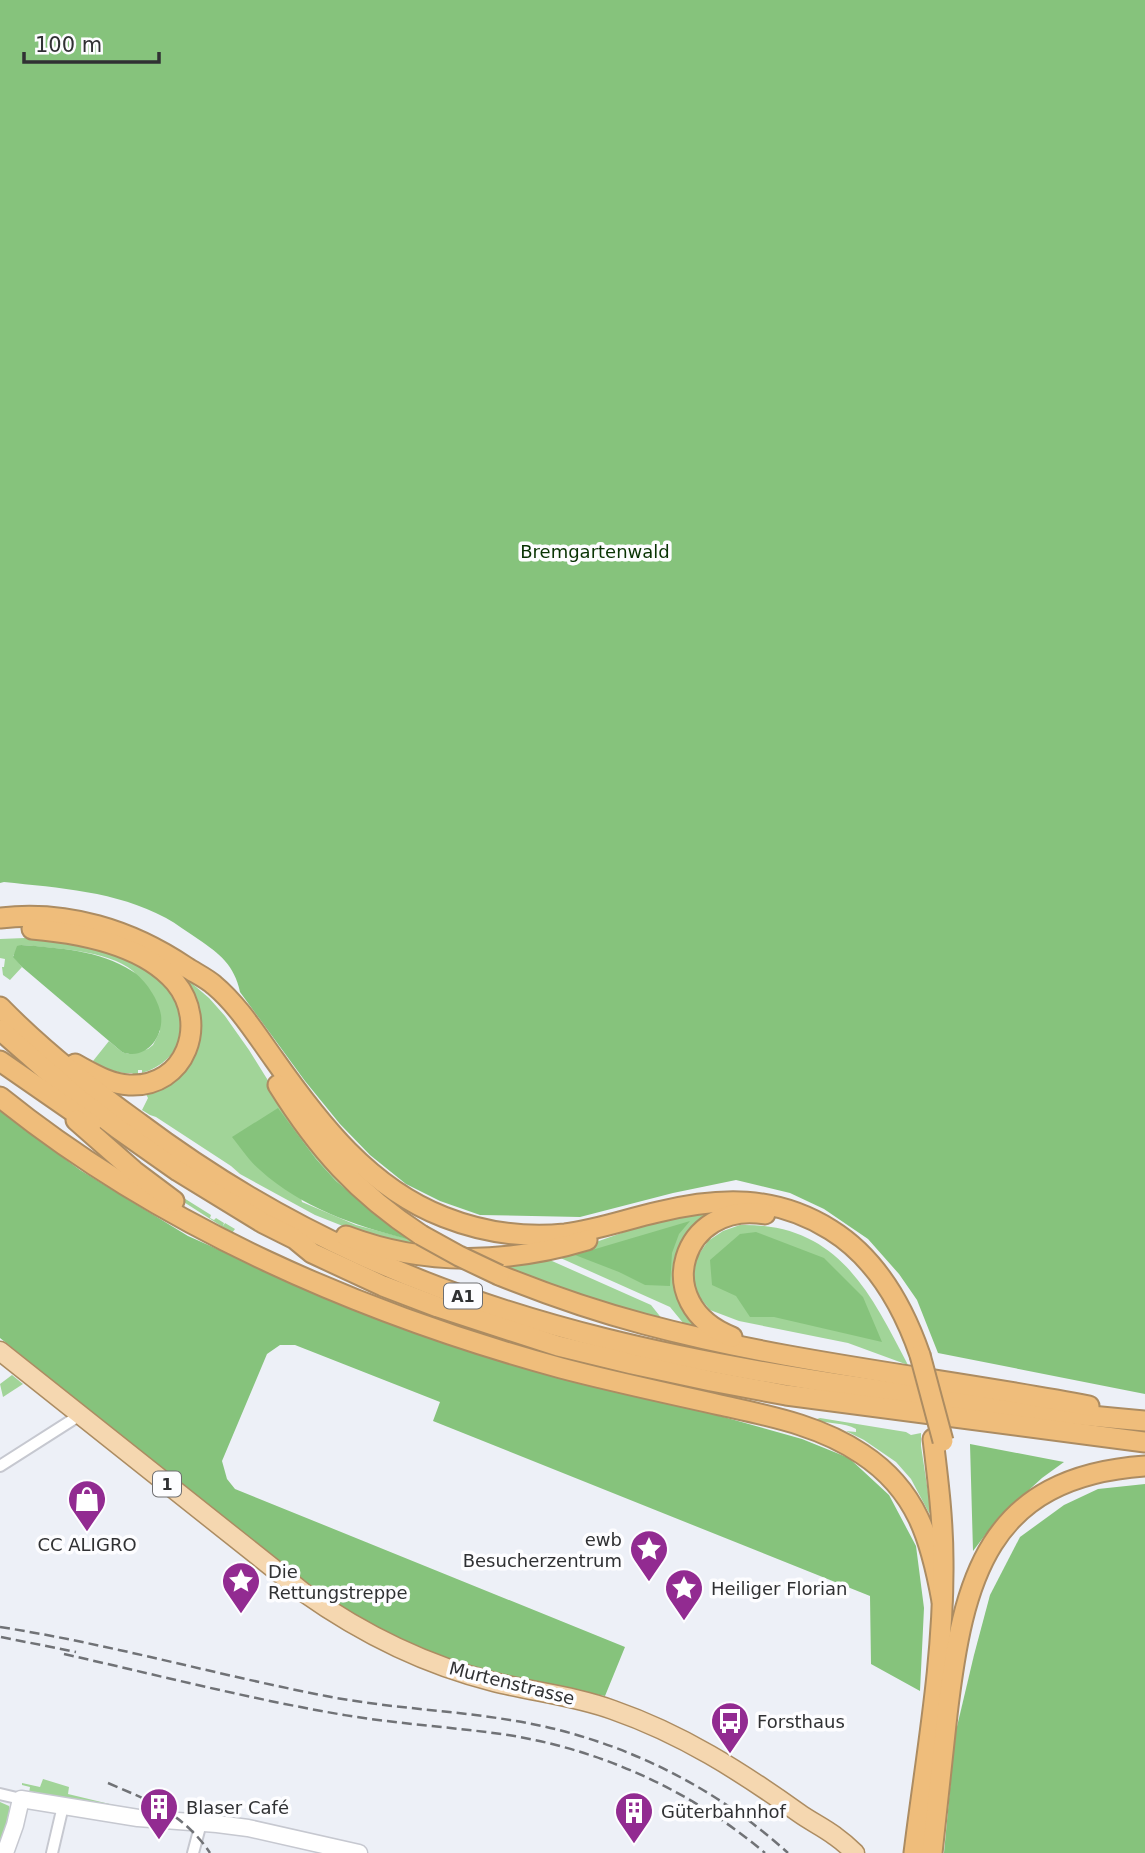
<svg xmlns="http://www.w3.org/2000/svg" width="1145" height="1853" viewBox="0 0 1145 1853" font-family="'DejaVu Sans',sans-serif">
	<rect width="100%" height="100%" fill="#edf0f7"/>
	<g fill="#a1d498" fill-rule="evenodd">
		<path d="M25,938C48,939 84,943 106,951C138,962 188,991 181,1032C178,1053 162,1067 142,1073V1070H138V1074H133L132,1073C119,1074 105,1069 93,1061L109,1041L122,1052L129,1054L148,1049L153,1045L160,1031C155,1020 140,978 133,971C108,950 52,948 21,945L13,956L22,967L10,980L3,975L2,967H4L5,959L0,958V939Z"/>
		<path d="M175,969L209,998L225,1016L249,1050L287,1111L432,1249L358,1232L315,1215L240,1174L231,1166L156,1117L150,1115L142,1110L148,1098L145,1092L147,1088L196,1031ZM278,1109L316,1159L336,1181L405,1238L356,1225L302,1202Z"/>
		<path d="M179,1195L211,1215L210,1218L214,1220L216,1218L224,1223L223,1226L225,1223L235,1229L232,1233L176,1197Z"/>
		<path d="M691,1212H730L682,1259L703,1329L684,1324L670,1307L556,1256L656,1221Z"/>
		<path d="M740,1225C837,1223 869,1290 908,1365L848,1343L739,1321L710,1310L697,1294L693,1275L697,1257L708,1241L723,1231Z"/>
		<path d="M543,1257L651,1305L663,1320L590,1298L523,1274L484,1263Z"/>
		<path d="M12,1375L23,1384L3,1397L0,1384Z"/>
		<path d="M820,1418L906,1432L911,1435L921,1433V1446L931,1512L929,1513L911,1479L896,1462L864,1440L846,1431L856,1432V1429C844,1422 828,1424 814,1420Z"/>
		<path d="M43,1779L69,1787L68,1794L147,1813L36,1797L34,1793H29L30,1787L22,1785V1783L40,1787Z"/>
		<path d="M0,1802L9,1806L11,1812L0,1846Z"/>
	</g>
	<g fill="#86c37c">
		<path d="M0,0H1145V1394L938,1353L917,1300L899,1274L868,1239L824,1209L790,1193L736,1180L673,1193L580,1217L480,1215L440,1201L406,1184L370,1155L340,1124L305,1081L240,992C234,965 220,954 198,939C187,932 177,924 166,918C116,891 59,888 4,882L0,883Z"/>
		<path d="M21,945C59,948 99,950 132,971C145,979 159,1000 161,1015C164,1038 145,1061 122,1052L22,967L13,957L17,946Z"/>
		<path d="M278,1108L316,1159L336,1181L407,1239C354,1225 302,1208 260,1170C249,1161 241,1148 232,1137Z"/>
		<path d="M0,1111L80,1170L188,1236L352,1309L499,1361L684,1406L802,1439L849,1458L889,1495L916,1546L924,1608L920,1691L871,1664L870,1596L433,1421L440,1402L295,1345H280L267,1354L222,1461L227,1479L235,1489L625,1647L605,1696L505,1678L465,1667L383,1633L313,1590L0,1338Z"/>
		<path d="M690,1221L679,1234L672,1253L670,1286L645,1285L619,1272L575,1255Z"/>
		<path d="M756,1232L824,1258L863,1297L882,1342L774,1317H750L736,1296L712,1285L710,1260L740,1234Z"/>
		<path d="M970,1444L1064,1462L1042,1478L998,1518L973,1551Z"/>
		<path d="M1145,1484V1853H944L955,1735L974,1655L990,1595L1020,1537L1064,1505L1098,1489Z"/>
	</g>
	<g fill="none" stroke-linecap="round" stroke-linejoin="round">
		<defs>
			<g id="street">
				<path d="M0,1466L80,1415"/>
				<path d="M0,1794L21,1799"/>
				<path d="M52,1853L63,1806"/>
				<path d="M193,1853L201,1823"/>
			</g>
			<path id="secondary" d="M5,1853L15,1825L21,1799L138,1818L217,1824L248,1828L359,1853"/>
			<path id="primary" d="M0,1351L303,1592C361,1633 425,1665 494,1682C534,1692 575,1696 613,1710C682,1734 740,1771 799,1813C810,1821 823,1827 835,1836C842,1841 849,1847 855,1853"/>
			<g id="highway">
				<path d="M0,918C67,910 131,930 186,967C195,973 206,978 214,985C238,1005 256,1034 274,1059C319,1123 369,1188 444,1217C482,1232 524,1238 565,1234C597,1230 627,1219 658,1212C720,1197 775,1195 831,1230C876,1258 903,1306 920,1355"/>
				<path d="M32,929C79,933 143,945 175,982C209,1023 186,1088 129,1085C109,1084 92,1073 75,1064"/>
				<path d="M0,1007C42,1050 90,1088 139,1123C207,1174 282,1219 359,1254C517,1327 688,1362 859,1387C954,1401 1049,1413 1145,1421"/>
				<path d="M0,1030L79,1099L117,1128L178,1171L263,1223L295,1239L312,1253L383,1286L438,1307L558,1346L632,1364L711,1381L786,1395L1145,1442"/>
				<path d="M0,1061L91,1124"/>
				<path d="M278,1085C318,1149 357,1193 421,1235"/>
				<path d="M0,1097C161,1227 363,1314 561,1368C614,1382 667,1393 720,1405C769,1416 819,1425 862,1454C917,1490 931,1540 942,1601"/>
				<path d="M76,1120L134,1171L174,1201"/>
				<path d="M346,1236C425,1266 508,1264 587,1240"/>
				<path d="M499,1275C546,1294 595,1311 644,1324C789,1363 942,1378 1089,1406"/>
				<path d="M732,1337C648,1304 682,1200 765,1214"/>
				<path d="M914,1853C926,1756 944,1659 943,1561C943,1520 938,1480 933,1439"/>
				<path d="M932,1853C937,1807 942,1761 947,1715C963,1579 987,1477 1145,1466"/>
			</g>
		</defs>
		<use href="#street" stroke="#c6c8d0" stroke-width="14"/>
		<use href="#secondary" stroke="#c6c8d0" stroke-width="19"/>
		<use href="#primary" stroke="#ac8c62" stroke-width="21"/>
		<use href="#highway" stroke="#ac8c62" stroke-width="23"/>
		<use href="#street" stroke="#fff" stroke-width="10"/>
		<use href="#secondary" stroke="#fff" stroke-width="16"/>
		<use href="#primary" stroke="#f5d7b0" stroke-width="18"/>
		<use href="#highway" stroke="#efbd7b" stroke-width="19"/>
		<g stroke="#707276" stroke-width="2.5" stroke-dasharray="10 5" stroke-linecap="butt">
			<path d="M0,1627C110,1644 217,1675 326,1696C387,1708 449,1710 510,1720C613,1736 711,1783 788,1853"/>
			<path d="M1,1637L76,1652"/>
			<path d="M64,1654C157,1675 250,1699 344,1715C398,1724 453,1727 508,1735C602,1750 692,1791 765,1853"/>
			<path d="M108,1783C150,1801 184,1814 210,1853"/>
		</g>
		<defs>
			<g id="highway-bridge">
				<path d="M421,1235L459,1256L499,1275"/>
				<path d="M920,1355L943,1441"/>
			</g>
		</defs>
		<use href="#highway-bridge" stroke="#ac8c62" stroke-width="23" stroke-linecap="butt"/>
		<use href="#highway-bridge" stroke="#efbd7b" stroke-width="19"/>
	</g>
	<defs>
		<symbol id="shop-pin" viewBox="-11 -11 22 30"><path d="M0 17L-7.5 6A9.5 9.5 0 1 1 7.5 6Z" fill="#922b91" stroke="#fdfdff"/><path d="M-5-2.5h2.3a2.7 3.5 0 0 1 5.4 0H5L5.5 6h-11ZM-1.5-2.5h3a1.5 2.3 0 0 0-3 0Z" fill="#fff"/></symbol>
		<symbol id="sight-pin" viewBox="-11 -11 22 30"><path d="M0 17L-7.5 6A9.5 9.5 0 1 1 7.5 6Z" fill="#922b91" stroke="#fdfdff"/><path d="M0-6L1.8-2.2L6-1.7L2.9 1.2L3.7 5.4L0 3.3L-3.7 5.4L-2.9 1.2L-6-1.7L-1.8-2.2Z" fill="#fff"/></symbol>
		<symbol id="bus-pin" viewBox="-11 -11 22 30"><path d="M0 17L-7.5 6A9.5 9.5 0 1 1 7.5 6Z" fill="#922b91" stroke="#fdfdff"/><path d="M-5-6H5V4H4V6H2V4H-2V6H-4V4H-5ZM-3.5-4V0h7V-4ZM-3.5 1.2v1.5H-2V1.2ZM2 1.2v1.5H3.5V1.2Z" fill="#fff"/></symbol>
		<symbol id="building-pin" viewBox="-11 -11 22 30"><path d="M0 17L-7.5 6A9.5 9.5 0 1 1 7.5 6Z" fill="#922b91" stroke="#fdfdff"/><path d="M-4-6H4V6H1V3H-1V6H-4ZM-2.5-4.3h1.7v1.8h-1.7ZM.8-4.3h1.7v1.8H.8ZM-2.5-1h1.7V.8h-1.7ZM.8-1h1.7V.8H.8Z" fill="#fff"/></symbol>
	</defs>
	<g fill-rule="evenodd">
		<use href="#shop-pin" x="65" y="1477" width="44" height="60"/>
		<use href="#sight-pin" x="627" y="1527" width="44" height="60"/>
		<use href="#sight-pin" x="219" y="1559" width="44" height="60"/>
		<use href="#sight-pin" x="662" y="1566" width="44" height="60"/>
		<use href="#bus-pin" x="708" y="1699" width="44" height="60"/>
		<use href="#building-pin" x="137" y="1785" width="44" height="60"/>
		<use href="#building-pin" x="612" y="1789" width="44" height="60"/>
	</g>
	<g text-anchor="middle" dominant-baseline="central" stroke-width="7" stroke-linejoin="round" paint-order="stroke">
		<g fill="#fdfdff" stroke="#6e6e70" stroke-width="2">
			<rect x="444" y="1283.5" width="38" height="25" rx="5"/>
			<rect x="153" y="1471.5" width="28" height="25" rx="5"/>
		</g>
		<g font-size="16" font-weight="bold" fill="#303133">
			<text x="463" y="1296">A1</text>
			<text x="167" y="1484">1</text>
		</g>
		<g font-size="18" fill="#093303" stroke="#fdfdff">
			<text x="595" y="551">Bremgartenwald</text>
		</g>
		<g font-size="18" fill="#303133" stroke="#fdfdff" text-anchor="start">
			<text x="622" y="1539" text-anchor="end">ewb<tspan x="622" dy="21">Besucherzentrum</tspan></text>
			<text x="87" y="1544" text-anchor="middle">CC ALIGRO</text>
			<text x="268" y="1571">Die<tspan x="268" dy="21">Rettungstreppe</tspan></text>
			<text x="711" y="1588">Heiliger Florian</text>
			<text x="757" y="1721">Forsthaus</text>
			<text x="186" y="1807">Blaser Café</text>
			<text x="661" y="1811">Güterbahnhof</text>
		</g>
		<g font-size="18" fill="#303133" stroke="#fdfdff">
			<text transform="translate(512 1683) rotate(14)">Murtenstrasse</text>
		</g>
	</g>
	<path d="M24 52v10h135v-10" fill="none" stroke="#303133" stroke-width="3.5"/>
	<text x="35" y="52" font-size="21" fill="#303133" stroke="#fdfdff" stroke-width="5" paint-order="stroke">100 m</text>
</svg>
